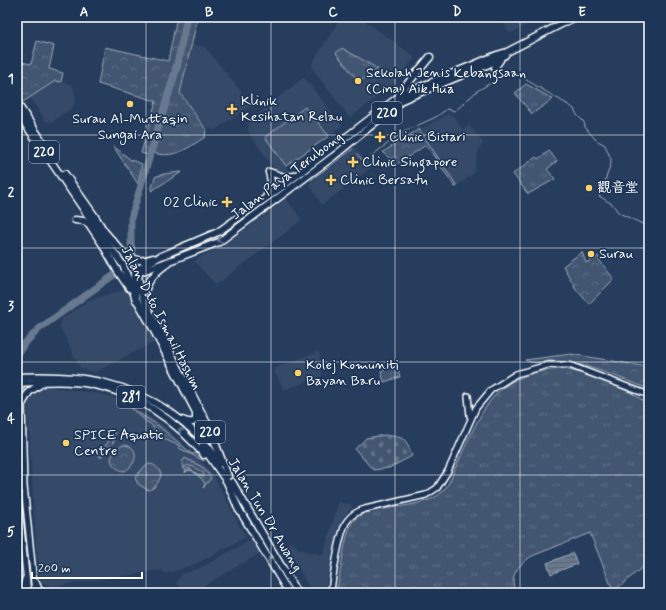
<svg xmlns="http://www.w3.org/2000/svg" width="666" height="610" viewBox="0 0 666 610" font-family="Mynerve,'LXGW WenKai TC',sans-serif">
	<defs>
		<pattern id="grass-tufts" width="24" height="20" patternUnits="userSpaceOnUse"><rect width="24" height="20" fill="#425672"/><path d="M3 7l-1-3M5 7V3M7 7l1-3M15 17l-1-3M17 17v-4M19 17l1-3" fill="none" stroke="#5e6f87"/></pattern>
		<pattern id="forest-crowns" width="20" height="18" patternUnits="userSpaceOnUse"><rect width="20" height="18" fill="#425672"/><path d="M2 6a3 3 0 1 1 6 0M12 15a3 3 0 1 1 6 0" fill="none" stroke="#5e6f87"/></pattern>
		<pattern id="cemetery-stones" width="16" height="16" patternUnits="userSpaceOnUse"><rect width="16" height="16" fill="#425672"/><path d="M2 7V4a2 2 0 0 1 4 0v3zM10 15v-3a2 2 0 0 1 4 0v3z" fill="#5e6f87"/></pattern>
		<pattern id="water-rules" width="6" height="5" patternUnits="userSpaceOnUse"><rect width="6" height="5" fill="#67788e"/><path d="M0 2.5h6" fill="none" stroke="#5a626d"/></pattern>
	</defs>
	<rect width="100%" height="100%" fill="#263d5e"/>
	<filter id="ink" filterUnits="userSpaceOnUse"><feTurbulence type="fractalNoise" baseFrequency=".025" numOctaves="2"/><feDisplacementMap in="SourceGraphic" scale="8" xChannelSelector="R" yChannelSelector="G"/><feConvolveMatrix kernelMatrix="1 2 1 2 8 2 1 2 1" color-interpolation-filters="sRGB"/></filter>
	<g filter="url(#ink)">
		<g fill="#344a68">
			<path d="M341,17H360L415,57L403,73L389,88L350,118L313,70L312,64Z"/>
			<path d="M508,17H541L510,34L502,20Z"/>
			<path d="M192,44L205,47L252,105L215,130L210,128L206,130L180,93Z"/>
			<path d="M304,77L342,126L286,166L290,173L289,174L276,171L248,132L249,121Z"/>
			<path d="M55,80L73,85L76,100L74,106L52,122L45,121L30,97Z"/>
			<path d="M448,114L453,115L463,130L469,125L484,144L479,148L474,173L457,186L419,130Z"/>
			<path d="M355,148L372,167L322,205L309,184Z"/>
			<path d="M286,199L302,220L216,285L194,261L226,243Z"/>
			<path d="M127,289L155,342L95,372L80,368L60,327L61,320L89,300Z"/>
			<path d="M319,351L322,376L284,390L273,369Z"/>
			<path d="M45,386L101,394L123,401L160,423L211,471L246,537L198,563L169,573H164L162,570L50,587L41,582L36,544L27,400L38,388Z"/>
			<path d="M339,502L353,505L344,517L339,527L326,586L322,593H312L287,547L289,542L297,546L299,549L323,555Z"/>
			<path d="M248,541L254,543L260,553L192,593H184L179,585L176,584L182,574L202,567Z"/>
		</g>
		<g fill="url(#grass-tufts)" stroke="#a0aab8">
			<path d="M189,17H198L180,93L206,130L205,137C188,148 175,159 153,153L180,67Z"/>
			<path d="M342,48L378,69L359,82L336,53Z"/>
			<path d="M526,84L553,99L532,114L515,93Z"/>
			<path d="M549,151L557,161L547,169L555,179L528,194L513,174L536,157L538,159Z"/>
			<path d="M182,172L151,191L155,177C163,173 173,173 182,172Z"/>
			<path d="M564,369C582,372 641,392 649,407V562L615,590L612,588L590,533L532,556C518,565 508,576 516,593H336C341,575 344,532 354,520C367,504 423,511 442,492C451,483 454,469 460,458C485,403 497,372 564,369Z"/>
		</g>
		<g fill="url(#forest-crowns)" stroke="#a0aab8">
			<path d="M177,17H185L173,69L147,155L141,153L156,101L98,84L105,47L168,61Z"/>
			<path d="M37,41L54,46L49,69L63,73L61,82L55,81L23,102L17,93V61L31,64Z"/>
			<path d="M419,129L457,186L455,187L426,145L396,165L383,152Z"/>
			<path d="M113,146L131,160L142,164L138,184Z"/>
			<path d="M582,252L586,263L598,256L600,261L613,278L612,281L589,304L576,289L563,266Z"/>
			<path d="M571,354L649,367V389C619,378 587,363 555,361C544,360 535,366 525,360Z"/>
			<path d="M397,365L400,377L384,382L381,371Z"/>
			<path d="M131,408L159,426L192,454L198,453L204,461L179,448V445C166,442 157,434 150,423H148Z"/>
			<path d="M115,432L114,441L101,458L99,455Z"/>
			<path d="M124,445C141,446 137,466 124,471C118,470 112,466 111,459C112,453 118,447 124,445Z"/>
			<path d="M185,458L204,468L211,478L203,488L205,484L202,479L191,470L187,471L185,473L186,469L189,468L199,475L204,477L203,473L192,466L191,467L188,465L185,467L183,470L182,462Z"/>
			<path d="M149,464C155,464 160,469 161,475C159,482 155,489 148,490L138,484L135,478L141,470Z"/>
		</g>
		<path fill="url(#cemetery-stones)" stroke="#a0aab8" d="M385,435C405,438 406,437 412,456L389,468L373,470L355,449L366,438Z"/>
		<path fill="#425672" stroke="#a0aab8" d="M305,107L329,136L286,166L265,137Z"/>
		<path fill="url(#water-rules)" stroke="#a4aebb" d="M573,553L577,564L551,574L547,563Z"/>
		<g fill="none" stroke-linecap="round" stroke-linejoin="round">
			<g stroke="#a4aebb" stroke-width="1">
				<path d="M357,154L363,161"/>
				<path d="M371,156L405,131L436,117L447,109L455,111L477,91L503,76L510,70L570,106L574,109L577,115L584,122L585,127L590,133L596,140L605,145L611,159V163L606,178L599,196L612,204L619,213L649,227"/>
				<path d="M311,180L353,149"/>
				<path d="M296,190L302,187"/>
				<path d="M133,252H135"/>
			</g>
			<path stroke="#67788e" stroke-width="7" d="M17,355L24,344L40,328L114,275L131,259L133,253L131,244V218L176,70L187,17"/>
			<defs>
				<g id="secondary">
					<path d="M20,383L22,404L24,486L35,593"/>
					<path d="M468,396L470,416"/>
					<path d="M17,473V490L28,593"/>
					<path d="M36,582L39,589L44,593"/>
					<path d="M19,593L23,587L25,579"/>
					<path d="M331,593C332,579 340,531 347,521C352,514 358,511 365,509L426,495L437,488L448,471L476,408L491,390L516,374L548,365H569L649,395"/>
				</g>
				<g id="primary">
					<path d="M497,74L495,67L500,60"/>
					<path d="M399,94L430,57"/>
					<path d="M17,103L48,150"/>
					<path d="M17,112L102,236L123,265L135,297L151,325L203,426C206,434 201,440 203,447L227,482L239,510"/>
					<path d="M269,172L284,177L295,176"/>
					<path d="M65,174L94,215L104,231L132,263L138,274L140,290L145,303L209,427L228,476"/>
					<path d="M267,195L272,186L269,172"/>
					<path d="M75,220L84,221L89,224L103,245L117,270L129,288"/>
					<path d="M130,256C137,262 144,261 153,258"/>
					<path d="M135,274L219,242L334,156L404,99L489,64L505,55"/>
					<path d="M144,298C145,283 155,272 167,264"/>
					<path d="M136,300L134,279L135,273L140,268L159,257L218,232L280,188L401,95L497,55L507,52L575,17"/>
					<path d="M17,377C46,376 77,376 105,383C151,394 194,423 220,463"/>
					<path d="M17,383C41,382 66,380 90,384C135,392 176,420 204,455"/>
					<path d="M22,404L29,392L41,384"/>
					<path d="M182,420C187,422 193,424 196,420V414"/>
					<path d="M232,482L297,593"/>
					<path d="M237,506L289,593"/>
				</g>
			</defs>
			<use href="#secondary" stroke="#fff" stroke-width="8"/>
			<use href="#primary" stroke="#fff" stroke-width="9"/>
			<use href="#secondary" stroke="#1d3557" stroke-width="5"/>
			<use href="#primary" stroke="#1d3557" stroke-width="6"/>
		</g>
		<defs><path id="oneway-chevron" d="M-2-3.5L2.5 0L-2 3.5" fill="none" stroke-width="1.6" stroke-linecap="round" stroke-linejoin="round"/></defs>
		<g stroke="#6c7c92">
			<use href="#oneway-chevron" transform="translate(220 240) rotate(151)"/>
			<use href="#oneway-chevron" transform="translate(181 431) rotate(-138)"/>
			<use href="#oneway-chevron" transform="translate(270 560) rotate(-121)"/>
		</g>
	</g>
	<path fill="none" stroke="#fff" stroke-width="1" stroke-opacity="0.55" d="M146,17V593M271,17V593M395,17V593M520,17V593M17,135H649M17,248H649M17,362H649M17,475H649"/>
	<g fill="#ffd166" stroke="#1d3557" stroke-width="1.5">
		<circle cx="358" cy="81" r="4"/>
		<circle cx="130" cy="104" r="4"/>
		<path d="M230 103h4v4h4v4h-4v4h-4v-4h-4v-4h4z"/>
		<path d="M378 131h4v4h4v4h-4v4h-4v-4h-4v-4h4z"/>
		<path d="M351 156h4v4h4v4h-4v4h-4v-4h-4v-4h4z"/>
		<path d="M329 174h4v4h4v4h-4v4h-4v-4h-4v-4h4z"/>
		<circle cx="589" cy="188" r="4"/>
		<path d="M225 196h4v4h4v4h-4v4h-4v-4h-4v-4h4z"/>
		<circle cx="591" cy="254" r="4"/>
		<circle cx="298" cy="373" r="4"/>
		<circle cx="66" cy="443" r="4"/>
	</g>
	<g text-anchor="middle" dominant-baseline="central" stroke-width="3.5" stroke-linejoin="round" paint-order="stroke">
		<g fill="#1d3557" stroke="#bbc2cd" stroke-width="1">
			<rect x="372" y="102" width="30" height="22" rx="3"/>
			<rect x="29" y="141" width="30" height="22" rx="3"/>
			<rect x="117" y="386" width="28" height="22" rx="3"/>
			<rect x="195" y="421" width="30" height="22" rx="3"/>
		</g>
		<g font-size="13" font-weight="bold" fill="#fff">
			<text x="387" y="113">220</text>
			<text x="44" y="152">220</text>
			<text x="131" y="397">281</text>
			<text x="210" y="432">220</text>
		</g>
		<g font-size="14" fill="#fff" stroke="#1d3557" text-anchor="start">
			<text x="366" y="73">Sekolah Jenis Kebangsaan<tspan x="366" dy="16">(Cina) Aik Hua</tspan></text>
			<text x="241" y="101">Klinik<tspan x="241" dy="16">Kesihatan Relau</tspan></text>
			<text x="130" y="119" text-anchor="middle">Surau Al-Muttaqin<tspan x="130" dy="16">Sungai Ara</tspan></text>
			<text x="389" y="137">Clinic Bistari</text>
			<text x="362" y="162">Clinic Singapore</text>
			<text x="340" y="180">Clinic Bersatu</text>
			<text x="597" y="188">觀音堂</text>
			<text x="218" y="202" text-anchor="end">O2 Clinic</text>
			<text x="599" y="254">Surau</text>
			<text x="306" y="365">Kolej Komuniti<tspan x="306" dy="16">Bayan Baru</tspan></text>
			<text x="74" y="435">SPICE Aquatic<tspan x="74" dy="16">Centre</tspan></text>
		</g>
		<g font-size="14" fill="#fff" stroke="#1d3557">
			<text transform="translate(287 176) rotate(-37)">Jalan Paya Terubong</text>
			<text transform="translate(161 318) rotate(63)">Jalan Dato Ismail Hashim</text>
			<text transform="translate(265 515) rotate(59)">Jalan Tun Dr Awang</text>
		</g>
	</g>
	<rect width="666" height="610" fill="none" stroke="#1d3557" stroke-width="44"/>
	<path d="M32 572v6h110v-6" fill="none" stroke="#ffffff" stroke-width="2"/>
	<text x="38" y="572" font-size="12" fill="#ffffff" stroke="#1d3557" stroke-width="3" paint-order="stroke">200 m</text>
	<rect x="22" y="22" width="622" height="566" fill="none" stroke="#fff" stroke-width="1.5"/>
	<g font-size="13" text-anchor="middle" font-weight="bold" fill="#fff">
		<text x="84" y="16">A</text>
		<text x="209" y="16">B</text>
		<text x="333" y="16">C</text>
		<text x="457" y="16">D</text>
		<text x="582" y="16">E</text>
		<text x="11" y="83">1</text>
		<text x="11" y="196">2</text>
		<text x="11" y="310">3</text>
		<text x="11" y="423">4</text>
		<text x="11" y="536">5</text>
	</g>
</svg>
